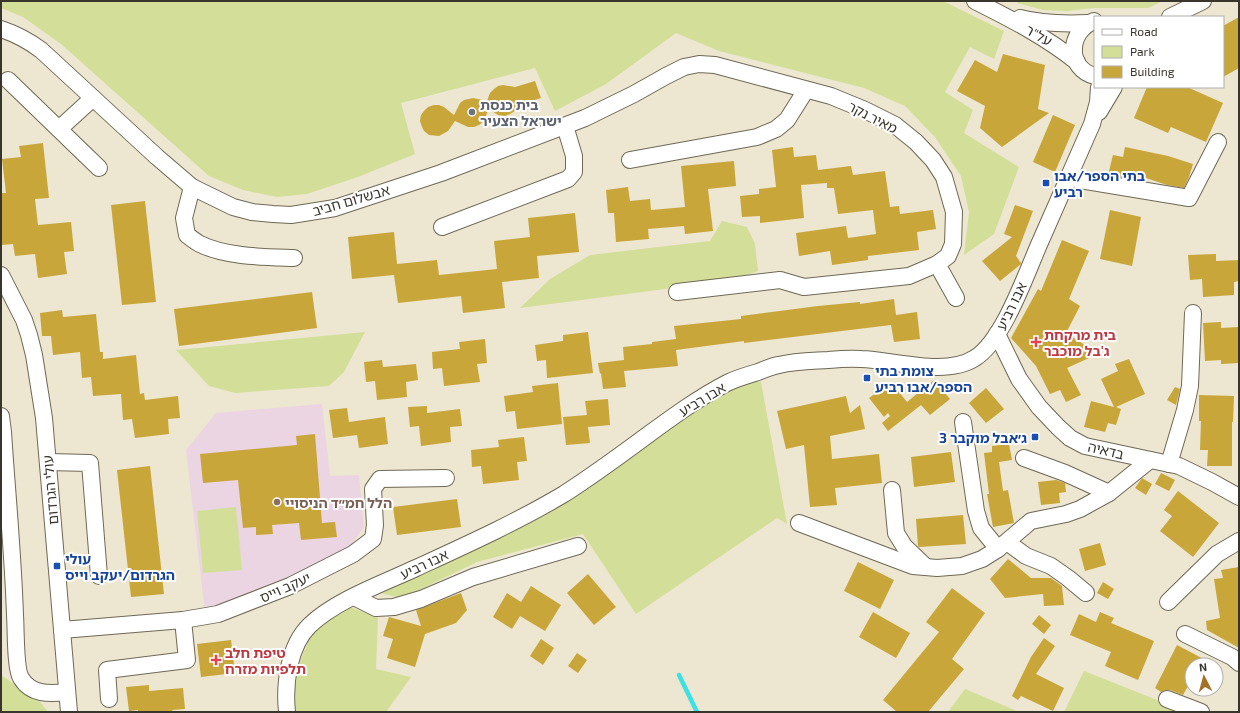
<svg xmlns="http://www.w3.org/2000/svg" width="1240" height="713" viewBox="0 0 1240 713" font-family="'Exo 2','Noto Sans Hebrew',sans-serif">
	<rect width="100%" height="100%" fill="#ede6d1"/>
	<path fill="#ebd5e2" d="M322,404L330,476L359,475L364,527L349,547L286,585L205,612L186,450L216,413Z"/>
	<g fill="#d3df98">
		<path d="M1,1H943L1004,31L994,59L970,47L945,92L973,110L964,133L1019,167L994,234L964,255L969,212L961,176L935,137L905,106L864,88L719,51L676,33L606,84L555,111L535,68L401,103L415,154L358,177L307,194L277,197L243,190L209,176L61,44L23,17L1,8Z"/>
		<path d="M1018,1H1163L1148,8H1093L1067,11L1043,10L1017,3Z"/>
		<path d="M722,221L747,227L755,244L758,271L734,280L520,308L550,279L590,255L710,241Z"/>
		<path d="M365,332L344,372L329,386L235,393L209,386L176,350Z"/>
		<path d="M753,380L761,382L787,524L777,518L636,614L583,534L477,562L419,590L400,598L381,593L498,538L706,402Z"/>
		<path d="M236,507L242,570L203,573L197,511Z"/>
		<path d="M350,607L378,618L376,669L411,677L386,712H294L292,687L302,656L313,631Z"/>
		<path d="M1084,671L1187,712H1064Z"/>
		<path d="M1,675L40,702L48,712H1Z"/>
		<path d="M965,689L1019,712H948Z"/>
	</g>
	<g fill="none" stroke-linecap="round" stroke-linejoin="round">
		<path stroke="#3be1e4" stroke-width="4.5" d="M679,675L697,712"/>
	</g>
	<g fill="#c9a63a">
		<path d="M1239,17V68L1223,77V26Z"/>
		<path d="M1003,54L1045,65L1038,109L1049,113L1002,147L980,128L985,106L957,91L975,60L997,72Z"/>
		<path d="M535,81L541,98L519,105L515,111L510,114L505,116L498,115L489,109L483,122L479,125L474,127H468L455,121L448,131L439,136L429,135L424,131L422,127L420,121L421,115L424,111L428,107L434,105H439L444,107L454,115L460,103L464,100L473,98L487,101L490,93L494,89L498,86L503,85L515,87Z"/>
		<path d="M1147,87H1187L1223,103L1206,142L1171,127L1168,133L1134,118Z"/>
		<path d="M1053,115L1075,125L1055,172L1033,162Z"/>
		<path d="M43,143L49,198L35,199L38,225L71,222L74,251L64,252L67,274L38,278L35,254L15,256L13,244L2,245L1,193H6L2,159L21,157L19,146Z"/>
		<path d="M793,147L794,157L816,155L818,170L851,166L853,175L885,171L890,207L899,206L900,214L933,210L936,229L917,232L919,250L868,256V260L832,265L830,251L799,256L796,233L846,226L848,238L876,234L873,210L838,214L834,188H827V183L801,185L804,218L760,223V216L742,217L740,196L759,194V189L776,187L772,150Z"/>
		<path d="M1125,147L1168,156L1193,164L1189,177L1184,188L1167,185L1146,178L1145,181L1108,175L1113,155L1123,157Z"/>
		<path d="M734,161L736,186L708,189L713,231L685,234L684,226L648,229L649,239L616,242L614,213H608L606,190L628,187L630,201L650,199L651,210L685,207L681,166Z"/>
		<path d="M145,201L156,302L122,305L111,205Z"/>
		<path d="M1015,205L1033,211L1016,256L1021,263V264L1000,281L982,261L1012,237L1004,234Z"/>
		<path d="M1110,210L1141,217L1132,266L1100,259Z"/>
		<path d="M575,213L579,252L537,256L539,278L502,282L505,308L463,313L461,296L398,303L394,275L352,279L348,237L394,232L397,264L437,260L439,275L497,269L494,241L530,237L528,218Z"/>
		<path d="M1062,240L1089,251L1069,299L1080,306L1066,333L1085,345L1089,358L1067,368L1081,395L1066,402L1060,390L1050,394L1036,366L1011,338L1038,289L1041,291Z"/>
		<path d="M1216,254V261L1239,260V281L1234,282V295L1203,297L1202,279L1190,280L1188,255Z"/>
		<path d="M312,292L317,328L179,346L174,309Z"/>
		<path d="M894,299L896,315L917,312L920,339L894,342L891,325L744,343V341L676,350L678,366L624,371L626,387L603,389L601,373L600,374L598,363L624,360L623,347L652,344V342L676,339L674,326L741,319V316L818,306L860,302V304Z"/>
		<path d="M62,310L63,317L96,314L100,352H103V359L136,355L140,394L144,393L145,400L178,396L180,418L168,419L169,434L135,438L132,419L123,420L121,394L93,396L91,377L82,378L80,352L53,355L51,336H42L40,313Z"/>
		<path d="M1221,322V328L1238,327L1239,363L1221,364V360L1205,361L1203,323Z"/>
		<path d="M588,332L593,373L547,378L546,360L537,361L535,345L563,341V335Z"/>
		<path d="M485,339L487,363L477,364L480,382L444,386L442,368L433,369L432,352L460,349L459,342Z"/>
		<path d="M1129,359L1145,394L1116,407L1121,409L1116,425L1108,423L1105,432L1084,427L1091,401L1114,407L1101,379L1118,371L1115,364Z"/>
		<path d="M382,360L383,367L416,364L418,380L406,382L407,397L377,400L375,381L366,382L364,362Z"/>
		<path d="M934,380L950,399L930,415L921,405L888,431L882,423L890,416L888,413L884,417L869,398L891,382L907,402Z"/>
		<path d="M558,383L562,424L517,429L515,411L506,412L504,396L533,392L532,386Z"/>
		<path d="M1175,387L1180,389L1176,405L1167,400Z"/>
		<path d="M986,388L1004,409L986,423L969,403Z"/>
		<path d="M1199,395L1234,396L1233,422H1232V466H1207L1208,450H1200L1201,421H1199Z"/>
		<path d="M846,396L850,413L860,405L865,429L830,436L832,459L879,454L882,483L835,488L837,505L810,507L804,445L786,449L777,411Z"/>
		<path d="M608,399L610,425L588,427L590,443L566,445L563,417L587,415L585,401Z"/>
		<path d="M427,406V413L460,409L462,426L450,427L451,442L421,446L419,426L410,427L408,407Z"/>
		<path d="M347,408L349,422L385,417L388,444L359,448L357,435L333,438L329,410Z"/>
		<path d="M315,434L322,523L335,522L337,537L301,540L299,523L272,525L273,534L256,535V527L243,528L238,480L203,483L200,454L297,445L296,436Z"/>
		<path d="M524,437L527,461L517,462L519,480L483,484L481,466L472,467L471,450L499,447L498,440Z"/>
		<path d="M1009,444L1012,460L999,462L1003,491L1008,490L1014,523L993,527L987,494H989L984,453L992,452V446Z"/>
		<path d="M951,452L955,482L914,487L911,457Z"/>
		<path d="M150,466L164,594L131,597L117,470Z"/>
		<path d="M1161,473L1175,480L1169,491L1155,484Z"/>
		<path d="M1142,478L1152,484L1146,495L1135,488Z"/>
		<path d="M1056,480L1065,483L1066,492L1059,493L1060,503L1041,505L1038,482Z"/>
		<path d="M1178,491L1219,523L1193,557L1160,531L1172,516L1164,510Z"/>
		<path d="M457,499L461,527L397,535L393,507Z"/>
		<path d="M963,515L966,544L919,547L918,546L916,519Z"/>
		<path d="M1100,543L1106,565L1085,571L1079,549Z"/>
		<path d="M1008,559L1031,578H1051L1062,586L1064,605L1044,606L1043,594L1005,598L990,579Z"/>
		<path d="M858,562L894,580L880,609L844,591Z"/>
		<path d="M1239,567V648L1207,630L1206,621L1220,618L1214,579L1223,578L1221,570Z"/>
		<path d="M588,574L616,607L594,625L567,593Z"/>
		<path d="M1103,582L1114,589L1108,599L1097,593Z"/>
		<path d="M531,586L561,605L545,631L520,616L512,629L493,617L507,593L521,602Z"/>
		<path d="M952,588L985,613L952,659L964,669L928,712H897L883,700L939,632L926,622Z"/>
		<path d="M461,593L467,610L456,623L425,634L415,667L387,658L393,639L383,636L389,617L421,626L416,610Z"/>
		<path d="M873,612L910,633L896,658L859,637Z"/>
		<path d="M1100,612L1114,618L1111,623L1154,641L1138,680L1105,666L1111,652L1070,635L1079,614L1096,622Z"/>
		<path d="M1039,615L1051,625L1044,634L1032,624Z"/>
		<path d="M1044,638L1055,646L1036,674L1064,688L1053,711L1021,696L1018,700L1012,696L1031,657Z"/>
		<path d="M541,639L554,648L543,665L530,656Z"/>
		<path d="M231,640L235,673L201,677L197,644Z"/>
		<path d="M1177,645L1215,665H1192V679L1183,695L1170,690H1165L1161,692L1155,688Z"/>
		<path d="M577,653L587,660L578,673L568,666Z"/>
		<path d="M149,685V691L183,688L185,709L172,710L173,712H138V710L129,711L126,687Z"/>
	</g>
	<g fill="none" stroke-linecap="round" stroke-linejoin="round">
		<defs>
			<g id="minor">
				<path d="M975,1C1011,19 1046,37 1077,62"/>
				<path d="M1170,17L1203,1"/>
				<path d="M1020,18C1042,24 1065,24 1088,23"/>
				<path d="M1094,21C1068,31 1066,69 1095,76"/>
				<path d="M1,29C16,34 29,41 41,50L157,157L192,187L233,207L252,212L273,214L291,215L310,212L335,208L441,173L585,118L634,94L666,76L684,67L699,64L715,65L831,96L865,110L895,125L916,142L933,160L944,177L954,212L953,244L948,256L937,264L909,276L804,287L780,280L677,292"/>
				<path d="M8,80L99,168"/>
				<path d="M1099,112L1114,87"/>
				<path d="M59,129L93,98"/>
				<path d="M630,160L757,137L776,129L787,120L806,90"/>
				<path d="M1068,178L1189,198L1218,142"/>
				<path d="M192,187L184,218L187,235C191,238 196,242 200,244C226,257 265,257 294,258"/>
				<path d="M442,227L568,179L574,172V156L565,126"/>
				<path d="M937,264L956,298"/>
				<path d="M1,275L24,320L29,335L34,355L44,418L69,712"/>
				<path d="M997,334L1019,379L1039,407L1058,427L1070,438L1085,446L1179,466L1212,482L1239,497"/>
				<path d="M1,416L3,432C7,493 13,554 15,615C16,627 15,669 21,678C31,695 50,694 67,692"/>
				<path d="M963,422L976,511L981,528L998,549"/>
				<path d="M1024,458L1065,473L1109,493"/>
				<path d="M48,462L90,463L99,576"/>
				<path d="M1169,464L1185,410L1190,386L1193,313"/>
				<path d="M892,490L896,533L904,546L926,567"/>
				<path d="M799,523L913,566L937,568L962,566L982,559L998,549L1031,521L1066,514L1080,509L1109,493L1150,460"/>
				<path d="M1007,542L1026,556L1051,566L1068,578L1086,593"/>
				<path d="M354,597L376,608L394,607L421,599L473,577L578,546"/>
				<path d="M1168,602L1217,554L1239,541"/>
				<path d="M62,630L183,620L218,614L290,586L353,554L373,539L375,525L373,489L380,479L446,478"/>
				<path d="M1185,634L1232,657L1239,663"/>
				<path d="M109,699L107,670L187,660L183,620"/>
				<path d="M1167,699L1201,712"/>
				<path d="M287,712C284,683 289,645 310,625C336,600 384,583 416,568C466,545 517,522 564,494C592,476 618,457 645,437C671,418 698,398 727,383C737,378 748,375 758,372C765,369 772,366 779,365C795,361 812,361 828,360C839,359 850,358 861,359C894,360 946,377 975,358C1004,340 1027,271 1041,240C1058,201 1075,162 1092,124L1098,102L1099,87"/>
			</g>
		</defs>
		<use href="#minor" stroke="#6e6855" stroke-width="18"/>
		<use href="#minor" stroke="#fff" stroke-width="16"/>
	</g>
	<circle fill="#6b7280" stroke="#fff" stroke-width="1.5" cx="472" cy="112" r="4"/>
	<g fill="#1a4fb4" stroke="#fff" stroke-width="1.5">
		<rect x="1042" y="179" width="8" height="8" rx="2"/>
		<rect x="863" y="374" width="8" height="8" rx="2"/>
		<rect x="1031" y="433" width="8" height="8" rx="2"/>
		<rect x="53" y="562" width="8" height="8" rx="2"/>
	</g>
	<g fill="#e0444e" stroke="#fff" stroke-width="1.5">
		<path d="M1034 336h4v4h4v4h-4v4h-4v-4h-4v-4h4z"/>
		<path d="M214 654h4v4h4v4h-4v4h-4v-4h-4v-4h4z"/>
	</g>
	<circle fill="#8d6e63" stroke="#fff" stroke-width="1.5" cx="277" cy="502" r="4"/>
	<g text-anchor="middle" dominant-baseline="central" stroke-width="4" stroke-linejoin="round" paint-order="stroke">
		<g font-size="14" fill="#38352d" stroke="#fff">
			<text transform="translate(1039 35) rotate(30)">על"ר</text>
			<text transform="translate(873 117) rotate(27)">מאיר נקר</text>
			<text transform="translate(351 200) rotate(-16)">אבשלום חביב</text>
			<text transform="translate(1011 306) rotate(-64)">אבו רביע</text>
			<text transform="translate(702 399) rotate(-31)">אבו רביע</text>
			<text transform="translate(1106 450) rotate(13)">בדאיה</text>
			<text transform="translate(50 490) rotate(-95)">עולי הגרדום</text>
			<text transform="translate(424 564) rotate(-25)">אבו רביע</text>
			<text transform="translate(285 587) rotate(-24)">יעקב וייס</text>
		</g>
		<g font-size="14" font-weight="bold" fill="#5b616d" stroke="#fff" text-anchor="start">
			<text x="480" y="104">בית כנסת<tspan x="480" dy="16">ישראל הצעיר</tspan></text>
		</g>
		<g font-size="14" font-weight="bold" fill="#164399" stroke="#fff" text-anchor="start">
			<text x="1054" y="175">בתי הספר/אבו<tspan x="1054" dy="16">רביע</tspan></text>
			<text x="875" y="370">צומת בתי<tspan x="875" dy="16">הספר/אבו רביע</tspan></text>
			<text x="1027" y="437" text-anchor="end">ג׳אבל מוקבר 3</text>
			<text x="65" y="558">עולי<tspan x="65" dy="16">הגרדום/יעקב וייס</tspan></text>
		</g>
		<g font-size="14" font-weight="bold" fill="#be3a42" stroke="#fff" text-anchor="start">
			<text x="1044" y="334">בית מרקחת<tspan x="1044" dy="16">ג'בל מוכבר</tspan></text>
			<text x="225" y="652">טיפת חלב<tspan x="225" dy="16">תלפיות מזרח</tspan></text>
		</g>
		<g font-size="14" font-weight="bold" fill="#785e54" stroke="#fff" text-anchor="start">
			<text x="285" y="502">הלל חמ״ד הניסויי</text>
		</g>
	</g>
	<rect width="1240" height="713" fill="none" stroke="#38352d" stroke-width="4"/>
	<rect x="1094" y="16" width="130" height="72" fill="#ffffff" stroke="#afaeab"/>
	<rect x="1102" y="29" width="20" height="6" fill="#ffffff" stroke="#afaeab"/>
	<text x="1130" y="36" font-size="12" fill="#38352d">Road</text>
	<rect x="1102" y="46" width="20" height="12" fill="#d3df98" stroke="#afaeab"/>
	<text x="1130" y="56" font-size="12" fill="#38352d">Park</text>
	<rect x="1102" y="66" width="20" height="12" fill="#c9a63a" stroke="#afaeab"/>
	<text x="1130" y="76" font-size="12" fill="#38352d">Building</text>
	<g transform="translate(1204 677) rotate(354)"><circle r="19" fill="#ffffff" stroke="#afaeab"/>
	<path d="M0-3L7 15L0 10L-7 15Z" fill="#a57129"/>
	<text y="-6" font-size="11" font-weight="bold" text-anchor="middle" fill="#38352d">N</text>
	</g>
</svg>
